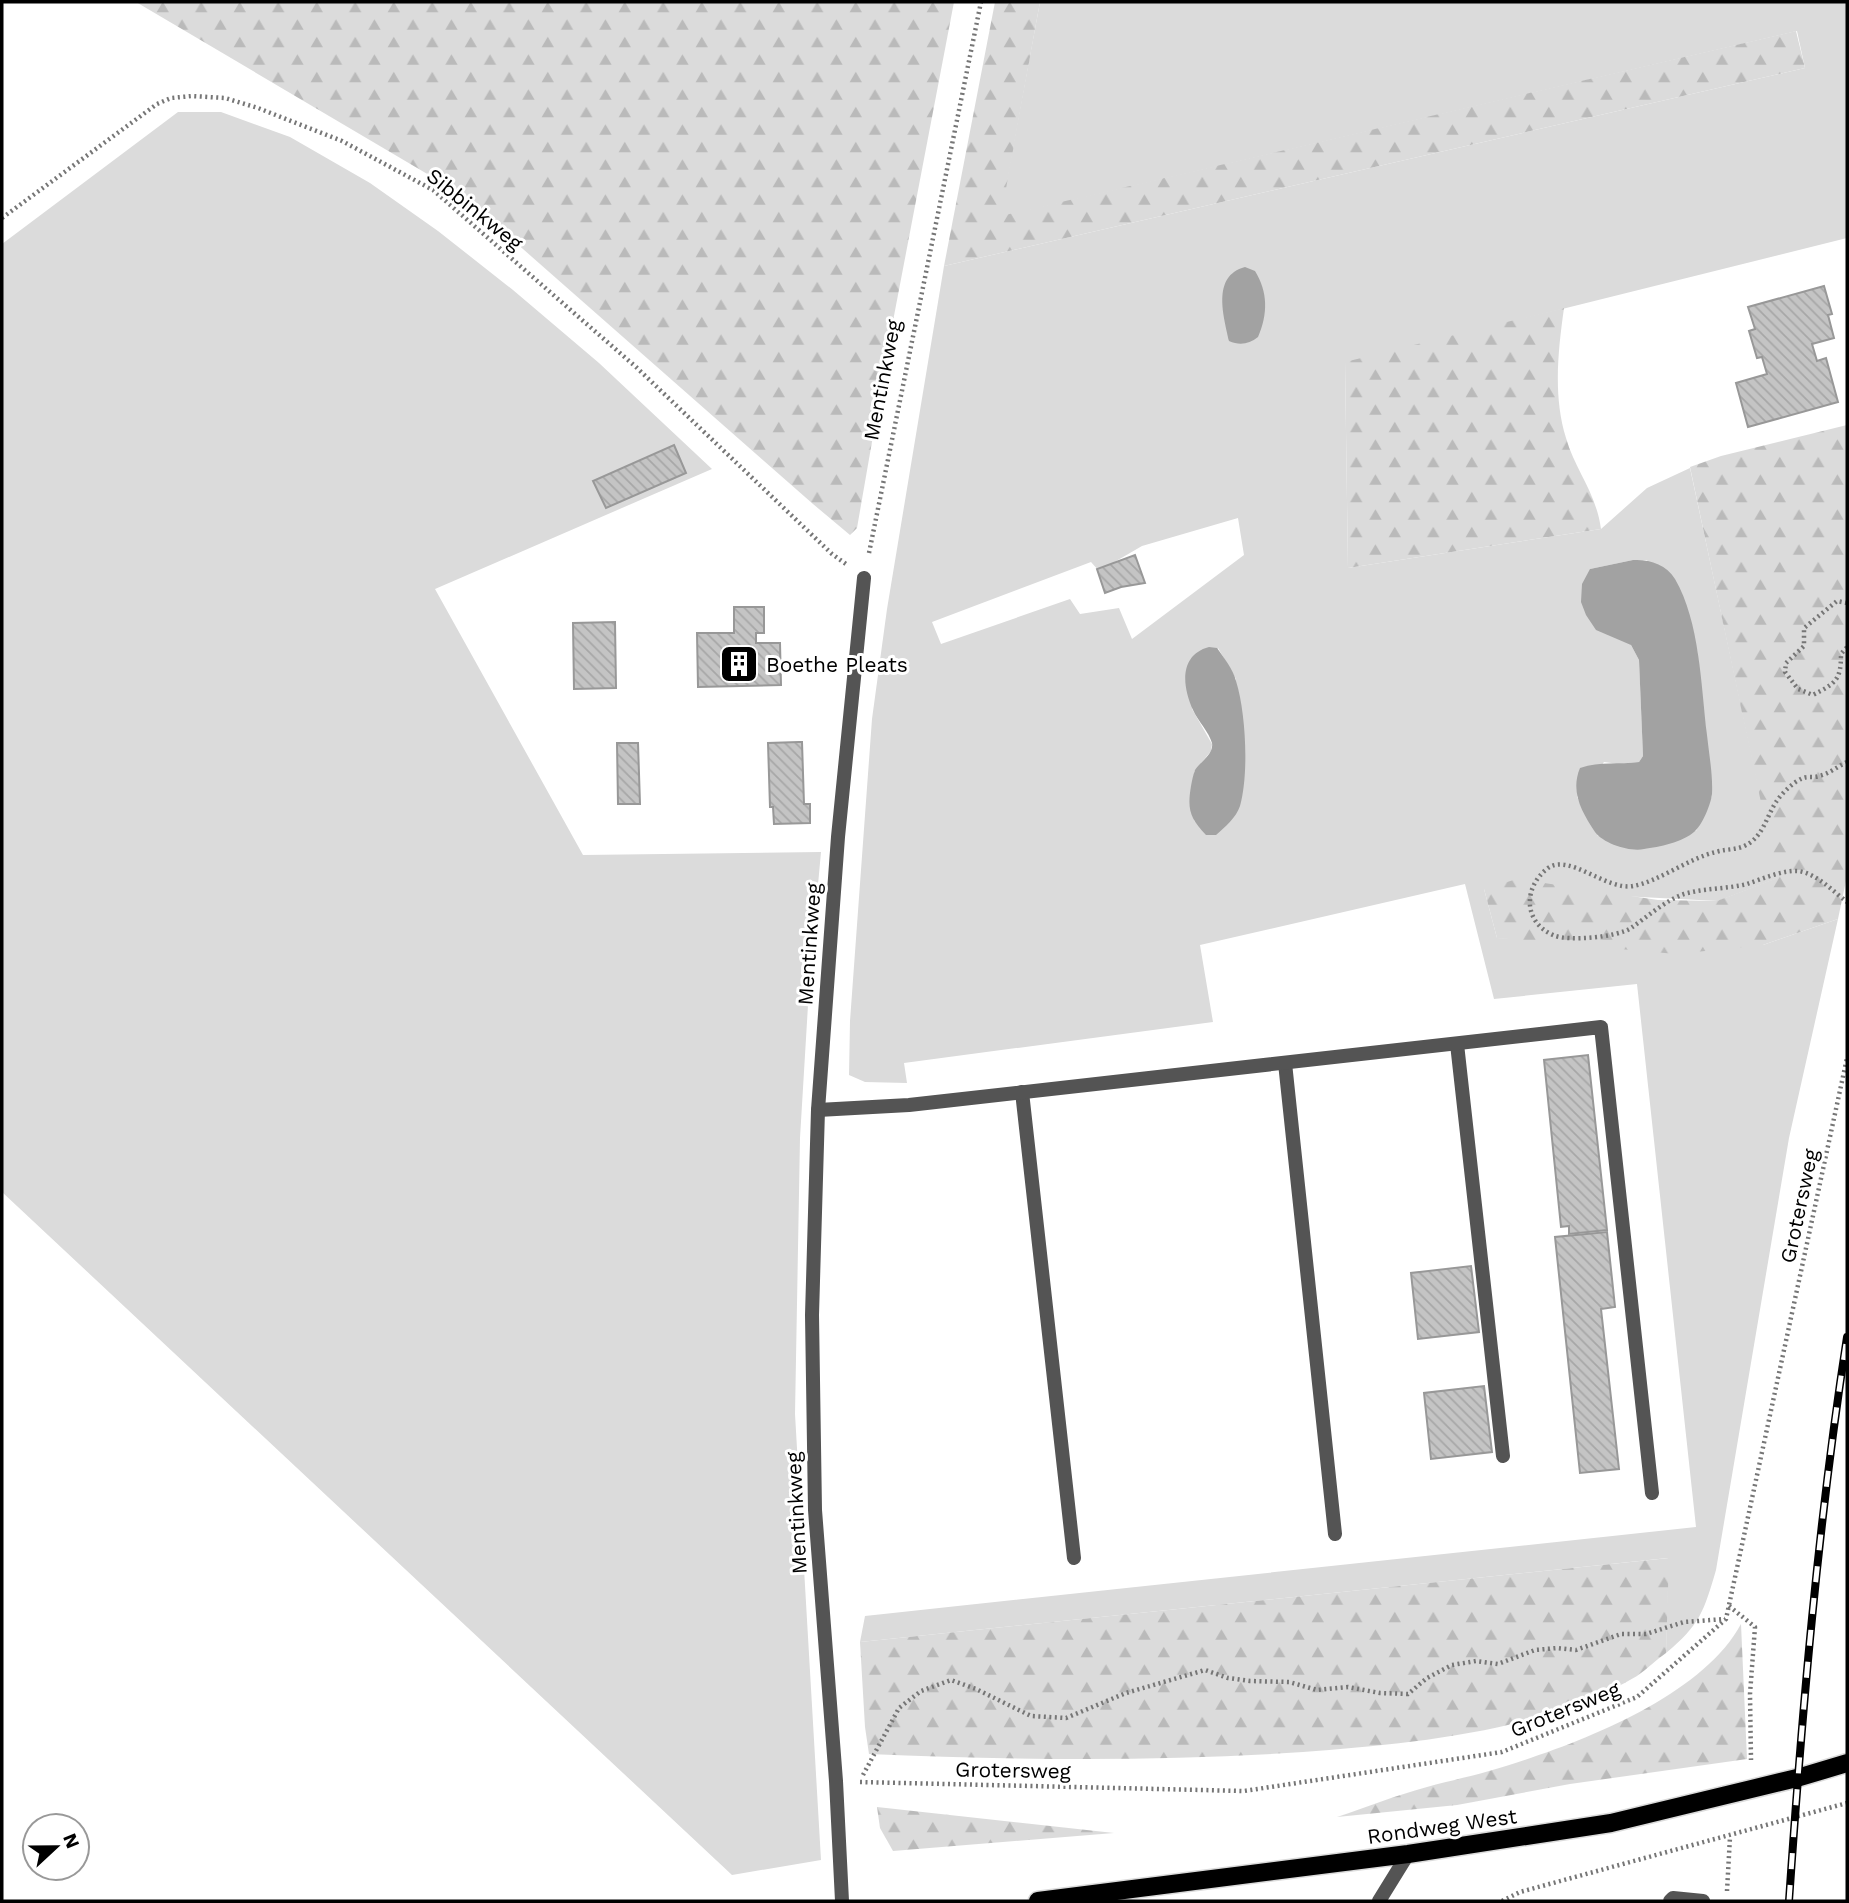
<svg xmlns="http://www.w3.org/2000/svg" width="1849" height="1903" viewBox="0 0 1849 1903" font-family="'Work Sans',sans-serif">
	<defs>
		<pattern id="forest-firs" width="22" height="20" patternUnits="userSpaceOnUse" patternTransform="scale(1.75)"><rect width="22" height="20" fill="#dbdbdb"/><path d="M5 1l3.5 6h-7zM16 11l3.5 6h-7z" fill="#bababa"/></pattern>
		<pattern id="building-back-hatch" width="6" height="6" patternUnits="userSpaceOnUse" patternTransform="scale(1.75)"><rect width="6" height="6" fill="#c4c4c4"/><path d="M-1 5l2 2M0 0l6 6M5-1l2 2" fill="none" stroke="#a7a7a7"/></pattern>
	</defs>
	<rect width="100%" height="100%" fill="#fff"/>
	<g fill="#dbdbdb" fill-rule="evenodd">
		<path d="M1040,2H1847V238L1345,363L1348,568L1601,529L1647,488L1690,468L1778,878L1718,901L1484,889L1497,938L1763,945L1838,919L1789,1138L1716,1570C1704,1611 1700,1625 1666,1653L1668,1558L860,1642L865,1616L1696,1527L1637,984L1494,999L1465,884L1200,945L1213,1022L904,1063L907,1083L865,1082L849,1075L850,1021L872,719L887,609L944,266L1805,68L1797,31L1000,217ZM1238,518L1244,555L1132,639L1119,608L1080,614L1070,599L941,644L932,622L1091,562L1099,571L1142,546ZM1633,560H1647L1697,649L1712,796L1696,831L1598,836L1577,797L1604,762L1619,764L1639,762L1643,756L1639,660L1590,569ZM1218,648L1236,679L1194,822V772L1211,751L1212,744L1192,709Z"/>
		<path d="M178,112H221L290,137L370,183L438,231L513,290L599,363L712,469L435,589L583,855L821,852L810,972L800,1138L795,1414L821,1860L732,1875L2,1192V244Z"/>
	</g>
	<g fill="url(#forest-firs)">
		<path d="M136,2H954L893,321L857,528L850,535L813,504L482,213L429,175Z"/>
		<path d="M995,2H1040L1001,216L1796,31L1805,68L944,266Z"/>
		<path d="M1564,308C1558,351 1553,396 1566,438C1575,470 1596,492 1601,529L1348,568L1345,362Z"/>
		<path d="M1847,425V876L1838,919L1763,945L1676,954L1497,938L1484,889L1517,879L1658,900L1717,901L1777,878L1690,467L1721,456Z"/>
		<path d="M1669,1558L1666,1653C1656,1660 1647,1669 1637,1676C1543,1732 1410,1744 1303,1752C1158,1762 1014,1760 869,1754L865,1727L860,1642Z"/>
		<path d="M1741,1624L1747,1759L1570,1784L1457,1805L1337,1817C1367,1807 1397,1795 1427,1787C1448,1781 1469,1777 1489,1771C1568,1748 1700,1700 1741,1624Z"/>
		<path d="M877,1807L1114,1833L893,1851L880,1828Z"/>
	</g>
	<g fill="#a2a2a2">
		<path d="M1245,267L1255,271C1268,292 1268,314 1258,337C1249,344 1240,346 1229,341C1224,317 1211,276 1245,267Z"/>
		<path d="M1633,560C1649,559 1666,564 1675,579C1700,622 1701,686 1707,735C1709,754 1713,775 1712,794C1711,804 1702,826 1694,832C1683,842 1659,847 1644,849C1630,852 1604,844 1595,832C1582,812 1570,792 1580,768C1601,761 1618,765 1639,762L1643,756L1639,660L1631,645L1596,630L1586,615L1581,602L1582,584L1590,569Z"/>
		<path d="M1209,647L1217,648C1224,658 1233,669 1236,681C1246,713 1249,774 1240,806C1236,818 1225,827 1216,835H1206C1190,818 1187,810 1191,786C1192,781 1193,775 1195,770C1200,762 1214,754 1212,743C1209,732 1198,721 1193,710C1182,686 1179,655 1209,647Z"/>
	</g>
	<g fill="url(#building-back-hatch)" stroke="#989898" stroke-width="2">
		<path d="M1824,286L1832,314L1828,315L1834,338L1812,344L1817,361L1826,358L1838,402L1748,427L1736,383L1767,374L1762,357L1757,358L1749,331L1755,329L1748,307Z"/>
		<path d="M674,445L686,473L606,508L593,481Z"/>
		<path d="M1135,555L1145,583L1121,587L1105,593L1097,569Z"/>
		<path d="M734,607H764V633H756V643H780L781,685L698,687L697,633H734Z"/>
		<path d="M615,622L616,688L574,689L573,623Z"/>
		<path d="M799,742H802L804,804H810V823L774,824L773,807H770L768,743Z"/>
		<path d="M617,743H638L640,804H618Z"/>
		<path d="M1588,1055L1607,1230L1569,1234V1226L1561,1227L1544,1060Z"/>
		<path d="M1607,1232L1615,1307L1601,1309L1619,1469L1580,1473L1555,1237Z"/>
		<path d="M1471,1266L1479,1332L1418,1339L1411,1273Z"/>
		<path d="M1484,1386L1492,1452L1431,1459L1424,1393Z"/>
	</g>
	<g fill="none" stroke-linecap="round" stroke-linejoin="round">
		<defs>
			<path id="primary" d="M1038,1901L1408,1854L1611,1823L1797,1778L1847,1763"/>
		</defs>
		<use href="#primary" stroke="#dbdbdb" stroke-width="21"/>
		<g stroke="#767676" stroke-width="4.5" stroke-dasharray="2 3.5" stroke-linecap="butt">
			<path d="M2,218L157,104L171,98L192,96L225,98L258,108L342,141L433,190L636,367L832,554L846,564"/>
			<path d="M869,553L981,2"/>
			<path d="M1847,603L1837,601L1804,628V646L1786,663L1785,672L1798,689L1813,695C1836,683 1841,680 1841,654L1847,647"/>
			<path d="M1847,762C1838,766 1829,774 1819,776C1814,778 1808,776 1803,778C1793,782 1782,793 1776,802C1767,816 1764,832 1751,842C1739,851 1729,848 1716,852C1689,858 1658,882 1633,886C1607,891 1569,853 1548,868C1523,887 1523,922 1553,935C1568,942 1618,937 1631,928C1647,917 1666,900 1684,894C1705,888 1727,889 1747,884C1762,879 1782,870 1798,871C1816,873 1834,892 1847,902"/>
			<path d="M1729,1606L1755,1627L1750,1694L1751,1760"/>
			<path d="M863,1775L899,1708L921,1691L951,1680L976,1689L1031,1716L1066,1718L1126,1693L1205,1670L1228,1678L1250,1681L1289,1682L1317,1690L1348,1687L1380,1693L1408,1694L1427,1678L1452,1665L1476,1661L1498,1664L1535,1650L1557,1648L1576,1650L1621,1634H1646L1684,1622L1725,1619"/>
			<path d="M860,1782L1244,1791L1502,1752L1637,1697L1726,1619L1847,1058"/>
			<path d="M1727,1891L1730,1837"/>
			<path d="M1502,1901L1520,1892L1847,1803"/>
		</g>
		<g stroke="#545454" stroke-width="14">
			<path d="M1457,1044L1503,1456"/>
			<path d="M1285,1063L1335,1534"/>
			<path d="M1022,1092L1074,1558"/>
			<path d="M818,1110L909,1105L1601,1027L1652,1493"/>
			<path d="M1379,1901L1408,1854"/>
			<path d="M1670,1901L1673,1898L1703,1901"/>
		</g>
		<path stroke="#545454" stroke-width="14" d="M842,1901L836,1781L815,1510L812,1315L818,1110L838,837L864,578"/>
		<use href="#primary" stroke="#000" stroke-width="18"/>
		<defs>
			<path id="rail" d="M1789,1901C1802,1712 1818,1524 1847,1337"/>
		</defs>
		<use href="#rail" stroke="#000" stroke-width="8"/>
		<use href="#rail" stroke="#fff" stroke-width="5" stroke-dasharray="16" stroke-linecap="butt"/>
	</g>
	<defs>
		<symbol id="building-square" viewBox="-11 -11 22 22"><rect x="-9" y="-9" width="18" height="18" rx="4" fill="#000" stroke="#fff"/><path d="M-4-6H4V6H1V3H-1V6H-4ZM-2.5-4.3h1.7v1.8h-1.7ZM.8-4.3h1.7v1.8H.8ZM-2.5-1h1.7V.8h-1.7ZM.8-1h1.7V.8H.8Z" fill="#fff"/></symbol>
	</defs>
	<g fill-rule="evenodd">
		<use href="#building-square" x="717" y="642" width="44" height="44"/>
	</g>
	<g text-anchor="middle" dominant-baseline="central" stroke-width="6" stroke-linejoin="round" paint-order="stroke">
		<g font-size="21" fill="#000" stroke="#fff">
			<text transform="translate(475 209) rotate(39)">Sibbinkweg</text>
			<text transform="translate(882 380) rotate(-79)">Mentinkweg</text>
			<text transform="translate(809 944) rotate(-86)">Mentinkweg</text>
			<text transform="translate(1799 1206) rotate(-78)">Grotersweg</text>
			<text transform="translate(796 1513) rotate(-93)">Mentinkweg</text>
			<text transform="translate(1565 1709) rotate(-22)">Grotersweg</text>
			<text transform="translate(1013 1770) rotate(1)">Grotersweg</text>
			<text transform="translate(1442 1826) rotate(-8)">Rondweg West</text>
		</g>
		<g font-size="21" fill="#000" stroke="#fff" text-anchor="start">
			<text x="766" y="664">Boethe Pleats</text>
		</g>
	</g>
	<rect width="1849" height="1903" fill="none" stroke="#000000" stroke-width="7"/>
	<g transform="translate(56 1847) rotate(68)"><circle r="33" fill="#ffffff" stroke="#999999" stroke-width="2"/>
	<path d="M0-5L12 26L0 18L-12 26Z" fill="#000000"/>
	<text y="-10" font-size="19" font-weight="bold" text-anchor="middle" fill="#000000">N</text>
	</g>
</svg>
